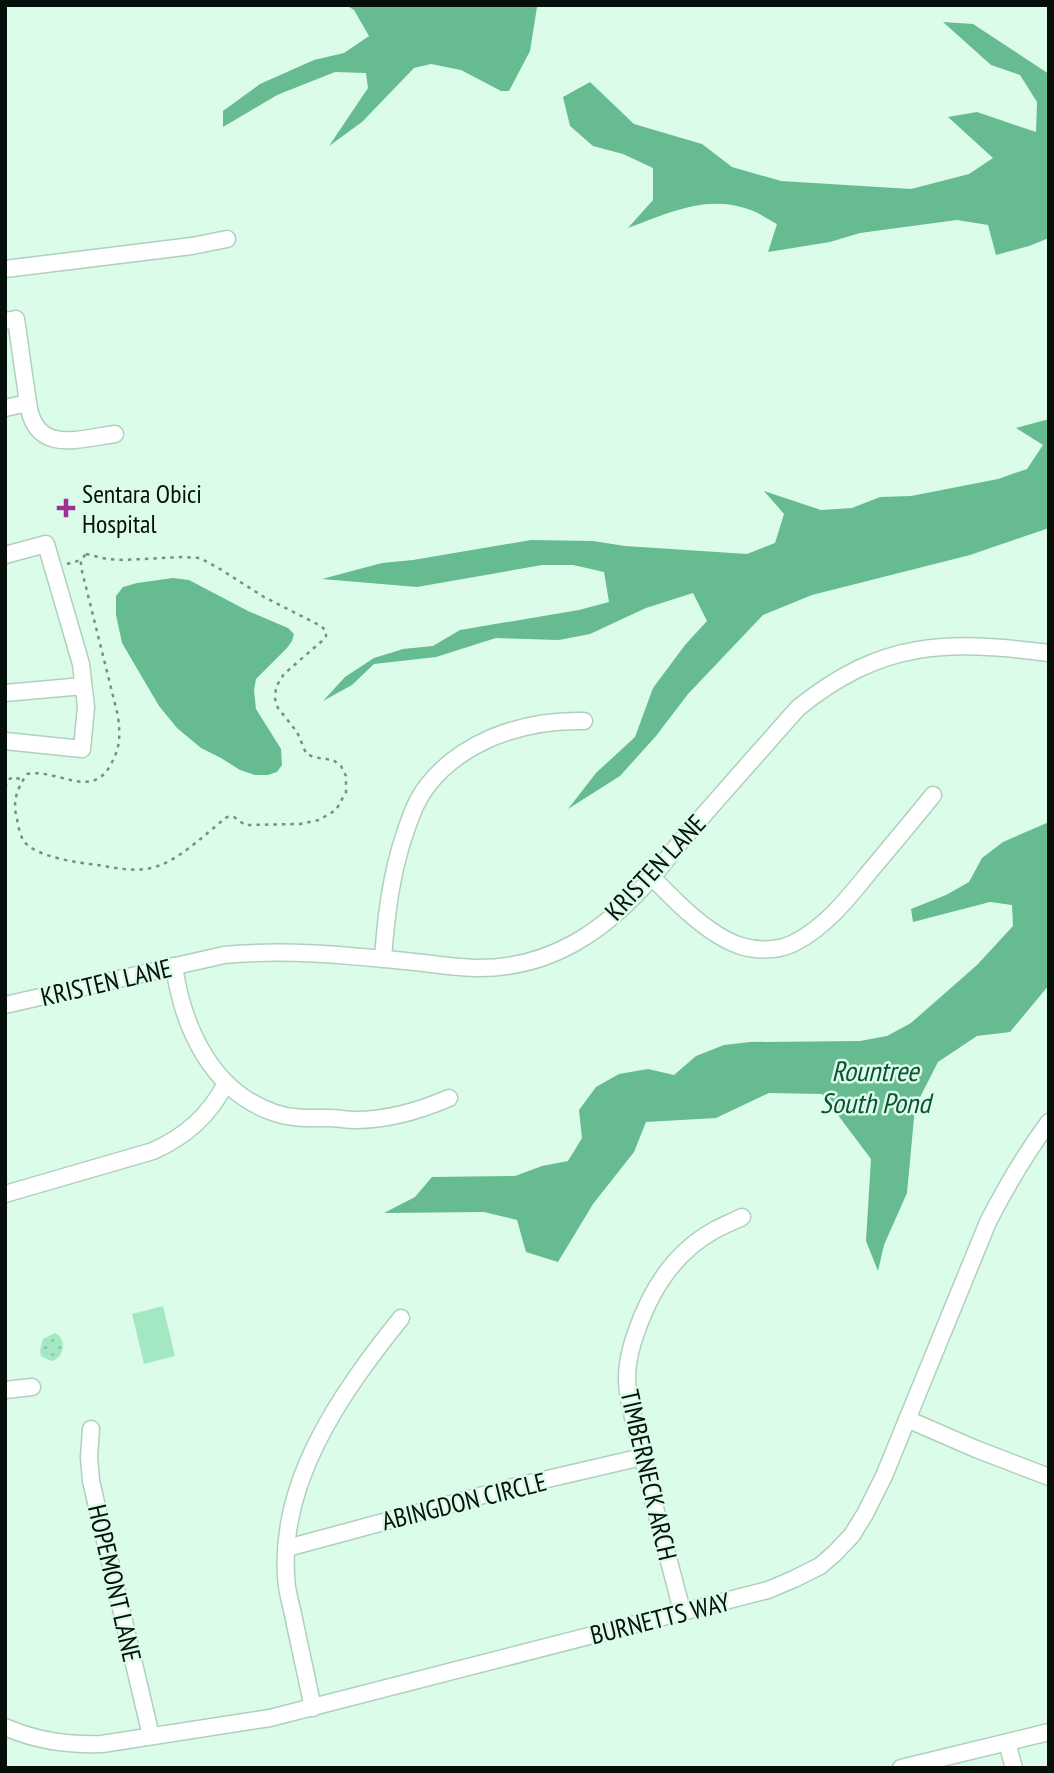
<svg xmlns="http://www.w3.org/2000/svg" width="1054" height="1773" viewBox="0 0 1054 1773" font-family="'PT Sans Narrow',sans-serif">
	<defs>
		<pattern id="park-dots" width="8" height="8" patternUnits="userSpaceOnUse" patternTransform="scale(1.75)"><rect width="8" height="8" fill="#a3e8c3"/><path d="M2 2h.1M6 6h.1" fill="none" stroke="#8bc6a6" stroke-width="1.8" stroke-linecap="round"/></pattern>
	</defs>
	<rect width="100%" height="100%" fill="#dbfce9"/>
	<path fill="url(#park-dots)" d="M55,1333C68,1339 64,1359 51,1361L41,1356L40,1350L43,1339Z"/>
	<path fill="#a3e8c3" d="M163,1306L175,1356L144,1364L132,1314Z"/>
	<g fill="#66bb91">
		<path d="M346,5H534L537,7L530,51L509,91H501L461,70L431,64L414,68L362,122L329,146L368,88L366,73L335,72L277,95L223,127V111L260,84L314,60L344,53L369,36L354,10Z"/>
		<path d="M943,22L973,24L1049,74V238L1029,246L996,255L988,225L957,220L860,233L830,242L768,252L777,224C767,219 758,212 748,209C706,194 666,214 628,228L653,200V168L623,154L593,146L570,126L563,97L590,82L634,124L702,144L732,167L781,181L911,189L969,174L993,158L948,117L977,112L1036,132L1037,102L1020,75L991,65Z"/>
		<path d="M1049,419V528L970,555L812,595L763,615L688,694L656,736L620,776L568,809L596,773L635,737L653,688L685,645L707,621L693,593L646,608L590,634L559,640L496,638L436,657L374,664L352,685L323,701L345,677L374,658L403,649L433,646L460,630L579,610L609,602L604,572L573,565H542L417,587L322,579L382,563L413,560L531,540L593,541L625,546L747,554L775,543L784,514L764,491L821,510L852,508L880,497L911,496L998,479L1027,469L1043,445L1016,428Z"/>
		<path d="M173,578L189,580L248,611L288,628L294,634L292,641L287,648L256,679L254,690L256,709L281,749L282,765L277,772L268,775H255L240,770L221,758L201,748L177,728L159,706L122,643L116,615V596L123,587L137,583Z"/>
		<path d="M1049,822V985L1010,1032L977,1036L938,1062L915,1107L907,1193L884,1245L878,1271L866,1241L871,1159L822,1094L769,1093L716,1118L646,1122L634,1152L593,1204L558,1262L526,1252L517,1220L484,1212L384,1213L415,1197L432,1177L515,1176L542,1166L568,1161L582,1138L579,1110L596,1087L619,1074L648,1069L674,1075L696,1056L724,1045L750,1042L860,1041L887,1036L911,1023L977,965L1013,926L1012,905L990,902L913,922L911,909L946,895L969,882L982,858L1003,842Z"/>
	</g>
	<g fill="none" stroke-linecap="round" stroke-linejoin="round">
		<defs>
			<g id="minor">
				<path d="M5,269L192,246L227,239"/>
				<path d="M5,321L16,319L28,403L5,408"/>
				<path d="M28,403C35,455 78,439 115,434"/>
				<path d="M5,555L46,544L81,664L86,707L82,749L5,741"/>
				<path d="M5,693L83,686"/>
				<path d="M652,877C675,901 709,936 741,946C757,951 778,951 794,943C826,927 849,897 871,870C892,845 913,820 933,795"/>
				<path d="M383,959C386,916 391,874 405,833C411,816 416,800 428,785C445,763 466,749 491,738C522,725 551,720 584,721"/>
				<path d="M174,966C183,1028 212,1092 275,1113C293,1119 310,1118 329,1118C338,1118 346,1120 355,1120C388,1120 419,1111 449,1098"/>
				<path d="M5,1005L224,955C284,949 345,955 405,961C429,963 455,968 479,968C552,968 606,930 652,877C665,863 676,846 689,832C725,790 762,749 798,708C882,640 947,640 1049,653"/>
				<path d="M5,1194L153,1151C186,1136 209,1116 226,1083"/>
				<path d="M5,1390L32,1387"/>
				<path d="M907,1419L976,1449L1049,1477"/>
				<path d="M91,1429L89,1457L91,1481L151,1736"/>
				<path d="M287,1548L513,1487L642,1457"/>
				<path d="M682,1611C668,1556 652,1501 640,1445C635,1423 627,1400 627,1377C627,1361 631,1346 637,1330C651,1290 674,1253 713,1231C722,1226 732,1222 742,1217"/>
				<path d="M313,1708C307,1680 301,1652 295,1624C293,1612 289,1599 287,1587C275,1485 341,1393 401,1318"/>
				<path d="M5,1727C37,1741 67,1745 102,1744L270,1718L768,1590L794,1579L820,1566L835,1553L852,1535L865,1514L884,1476L988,1222C1006,1187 1025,1154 1049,1122"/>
				<path d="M1007,1743L1014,1768"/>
				<path d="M901,1768L1049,1732"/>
			</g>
		</defs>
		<use href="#minor" stroke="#b0d0be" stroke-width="19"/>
		<g stroke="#788f82" stroke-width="2.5" stroke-dasharray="3.5 5" stroke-linecap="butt">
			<path d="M86,554L107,559L123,560L182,557L200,558L220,569L264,597L321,626L326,631V636L322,641L284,674L276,687L275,699L278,708L297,732L306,753L313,757L333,760L341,766L346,776V792L336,810L319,820L300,824L245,825L234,817H227C205,834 178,862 151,868C134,872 116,868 98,865C79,863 34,857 23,840C20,834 18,826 17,819C12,801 17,789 27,774C58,768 92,801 111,764C121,746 120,735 118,716L81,567V560Z"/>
			<path d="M67,564L81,560"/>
			<path d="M5,787L8,780L13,777L23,780"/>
		</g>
		<use href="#minor" stroke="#fff" stroke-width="16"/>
	</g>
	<path fill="#9f3190" stroke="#dbfce9" stroke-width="2.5" d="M62.5 497.5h7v7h7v7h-7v7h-7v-7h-7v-7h7z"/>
	<g text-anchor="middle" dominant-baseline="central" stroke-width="5" stroke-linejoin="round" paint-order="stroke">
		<g font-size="26" fill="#06100a" stroke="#dbfce9" text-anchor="start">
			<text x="82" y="493">Sentara Obici<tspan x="82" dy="30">Hospital</tspan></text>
		</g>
		<g font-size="26" fill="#06100a" stroke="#dbfce9">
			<text transform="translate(655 867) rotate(-47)">KRISTEN LANE</text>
			<text transform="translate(106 982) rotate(-13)">KRISTEN LANE</text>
			<text transform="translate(649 1475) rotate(77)">TIMBERNECK ARCH</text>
			<text transform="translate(464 1501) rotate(-14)">ABINGDON CIRCLE</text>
			<text transform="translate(115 1583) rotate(77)">HOPEMONT LANE</text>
			<text transform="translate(660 1618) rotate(-14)">BURNETTS WAY</text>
		</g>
		<g font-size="28" font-style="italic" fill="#0d5136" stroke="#dbfce9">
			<text x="875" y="1070">Rountree<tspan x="875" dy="32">South Pond</tspan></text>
		</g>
	</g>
	<rect width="1054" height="1773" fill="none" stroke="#06100a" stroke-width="14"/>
</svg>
